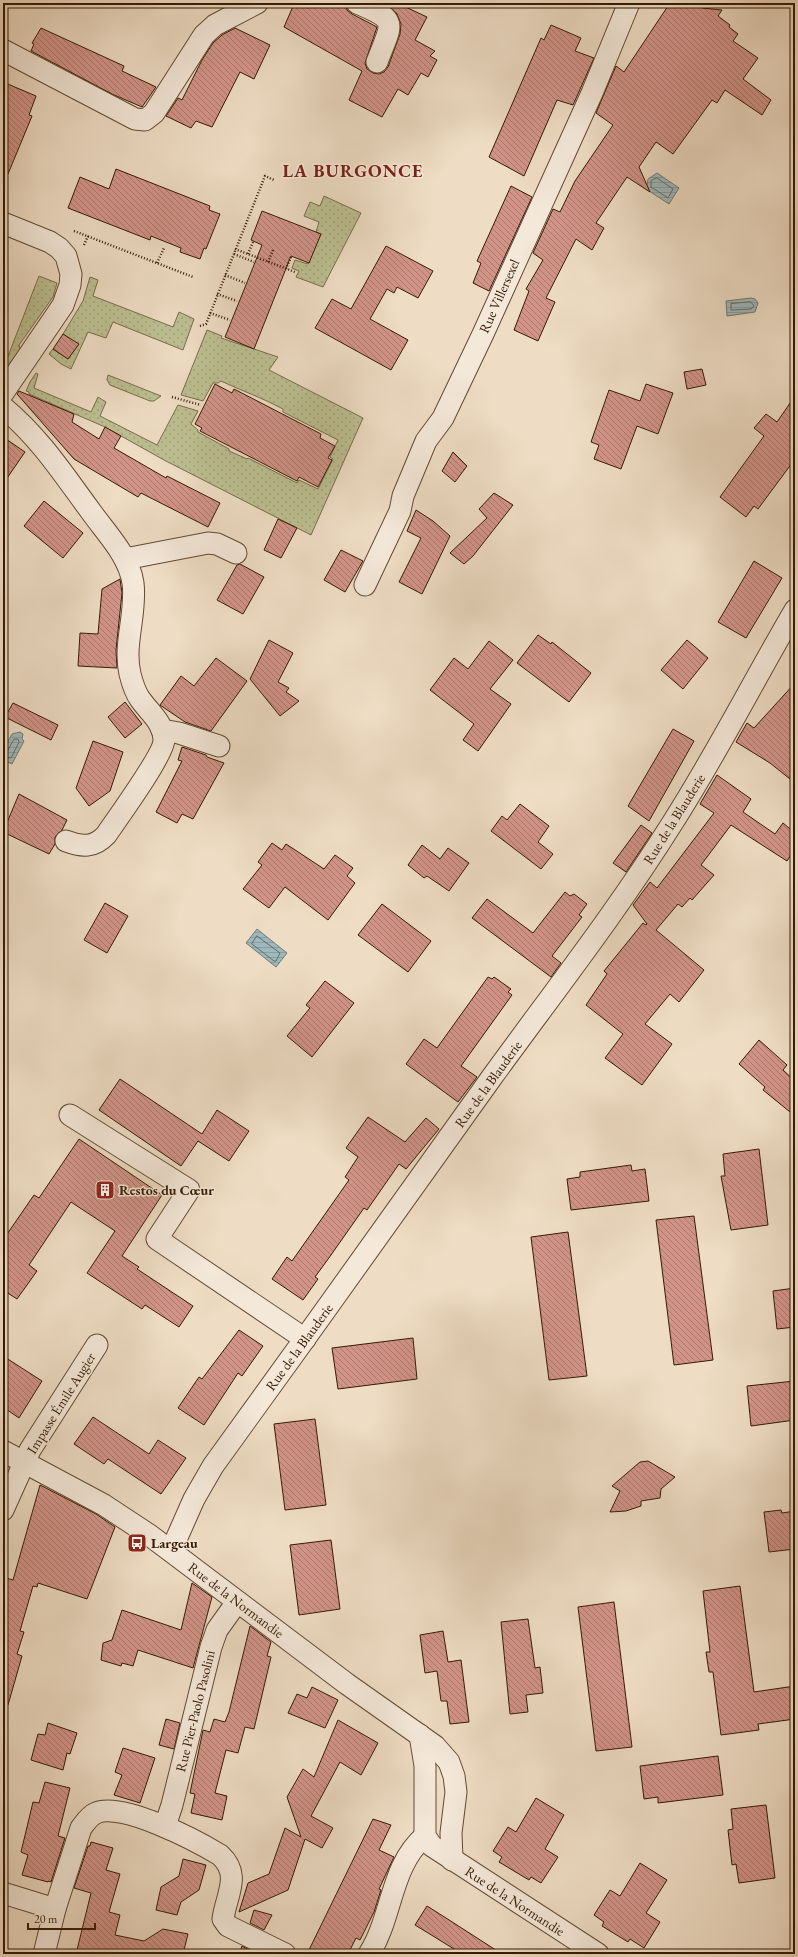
<svg xmlns="http://www.w3.org/2000/svg" width="798" height="1957" viewBox="0 0 798 1957" font-family="'EB Garamond',serif">
	<defs>
		<pattern id="grass-dots" width="8" height="8" patternUnits="userSpaceOnUse"><rect width="8" height="8" fill="#bcbf92"/><path d="M2 2h.1M6 6h.1" fill="none" stroke="#a2a47c" stroke-width="1.8" stroke-linecap="round"/></pattern>
		<pattern id="water-rules" width="6" height="5" patternUnits="userSpaceOnUse"><rect width="6" height="5" fill="#9eb9be"/><path d="M0 2.5h6" fill="none" stroke="#899ea2"/></pattern>
		<pattern id="building-back-hatch" width="6" height="6" patternUnits="userSpaceOnUse"><rect width="6" height="6" fill="#d29489"/><path d="M-1 5l2 2M0 0l6 6M5-1l2 2" fill="none" stroke="#ab786e"/></pattern>
	</defs>
	<rect width="100%" height="100%" fill="#eedcc4"/>
	<filter id="stains"><feTurbulence type="fractalNoise" baseFrequency=".005" numOctaves="4"/><feColorMatrix values="0 0 0 0 .2 0 0 0 0 .09 0 0 0 0 .02 0 0 0 .5 -.17"/></filter>
	<radialGradient id="worn" r=".72"><stop offset=".6" stop-color="#630" stop-opacity="0"/><stop offset="1" stop-color="#630" stop-opacity=".3"/></radialGradient>
	<g fill="url(#grass-dots)" stroke="#786c4a">
		<path d="M324,196L361,213L323,287L296,277L299,271L292,268L295,260L308,264L321,234L316,232L319,222L304,216L310,202L320,206Z"/>
		<path d="M39,276L57,283L53,297L19,345L20,349L3,375V364H5Z"/>
		<path d="M90,277L98,280L93,296L173,327L179,312L194,319L183,350L113,322L106,338L88,332L71,369L61,364L49,354L53,349L68,359L78,345L63,334L83,301Z"/>
		<path d="M207,330L222,336L221,338L278,357L269,370L363,418L311,535L164,460L105,427L29,394V392L26,391L30,382L36,373L38,374L34,388L91,412L98,397L106,402L100,416L157,445L178,405L198,411L191,424L198,430V432L229,449V451L247,459L248,458L297,483L299,480L318,489L333,459L330,457L338,440L283,412V409C263,398 242,391 221,381L218,383H213L203,401L181,395Z"/>
		<path d="M108,375L161,396L154,401H150L110,385L107,380Z"/>
	</g>
	<g fill="url(#water-rules)" stroke="#747972">
		<path d="M657,173L679,188L669,204L646,189L648,179Z"/>
		<path d="M751,298L755,299L758,303L755,312L727,316L726,301Z"/>
		<path d="M20,732L23,734L22,739L24,741L12,764L3,760V751L12,734Z"/>
		<path d="M257,929L287,953L276,967L246,943Z"/>
	</g>
	<g fill="none" stroke-linecap="round" stroke-linejoin="round">
		<g stroke="#6a6a60" stroke-width="1">
			<path d="M657,178L673,189L668,198L651,187V181Z"/>
			<path d="M751,302L754,306L751,309L731,310V304Z"/>
			<path d="M3,752L8,750L14,739H18L19,742L11,758L3,757"/>
			<path d="M257,936L280,953L276,961H274L252,944Z"/>
		</g>
	</g>
	<g fill="url(#building-back-hatch)" stroke="#351a01">
		<path d="M310,3H345L347,10L352,14L377,27L365,63L367,69L373,73L379,74L384,72L388,67L400,34L401,24L397,14L385,3H397L427,17L415,40L435,51L430,56L437,60L428,77L421,73L408,95L398,89L382,117L349,100L362,71L284,27L294,4L308,8Z"/>
		<path d="M670,3H695L702,8L722,10L718,16L730,25L729,27L738,34L733,41L758,58L743,79L771,100L762,115L725,90L717,103L712,100L673,154L656,142L639,167L650,192L627,177L596,223L604,228L592,250L576,239L546,298L555,302L538,341L514,330L529,291L526,289L543,260L533,253L553,209L560,212L575,181L613,125L596,113L616,66L624,72Z"/>
		<path d="M551,25L581,38L575,51L594,58L573,105L557,100L524,176L489,157L541,38L544,40Z"/>
		<path d="M41,28L124,66L122,71L156,87L142,107L112,94L31,51L34,44L32,43Z"/>
		<path d="M235,28L270,45L254,79L240,72L212,127L196,121L191,128L166,116L178,98L182,100L202,60L213,43L222,35Z"/>
		<path d="M3,82L36,96L29,115L32,116L3,186Z"/>
		<path d="M116,169L210,206L209,210L220,214L206,249L204,248L200,259L180,252L181,248L151,236L150,240L68,208L80,177L109,189Z"/>
		<path d="M511,186L532,197L489,291L473,283L481,263L477,261Z"/>
		<path d="M262,211L321,234L309,263L291,256L254,349L225,337L262,245L251,240Z"/>
		<path d="M386,246L433,271L418,298L397,287L394,293L387,289L370,319L408,340L391,370L315,328L332,299L351,309Z"/>
		<path d="M63,334L79,344L68,359L53,349Z"/>
		<path d="M702,369L706,385L687,389L684,372Z"/>
		<path d="M215,384L232,393L234,389L321,434L320,438L335,446L328,458L332,460L318,487L299,477L297,481L200,431L202,428L195,424Z"/>
		<path d="M646,384L673,393L658,434L637,426L621,469L594,459L599,445L591,442L609,390L640,401Z"/>
		<path d="M19,391L74,414L72,422L99,439L105,427L121,436L114,448L166,478L167,476L220,503L208,527L141,493L138,497L74,459L17,394Z"/>
		<path d="M795,396V459L758,509L754,506L746,517L720,497L764,436L754,428L766,414L777,422Z"/>
		<path d="M3,437L25,452L3,484Z"/>
		<path d="M453,452L467,466L455,482L442,471Z"/>
		<path d="M494,493L513,505L473,556L464,564L450,553L487,518L479,509Z"/>
		<path d="M44,501L83,533L63,558L24,526Z"/>
		<path d="M416,510L433,521L450,536L422,594L399,582L421,538L407,531Z"/>
		<path d="M278,519L297,528L281,558L264,550Z"/>
		<path d="M341,550L363,561L345,592L324,580Z"/>
		<path d="M754,561L782,578L746,638L718,622Z"/>
		<path d="M240,564L264,577L243,614L217,600L237,565Z"/>
		<path d="M120,579L122,593L116,650L117,668L78,666L80,633L98,634L102,589Z"/>
		<path d="M538,635L551,644L552,642L591,673L569,702L517,663Z"/>
		<path d="M269,640L293,653L278,682L289,688L286,692L299,701L280,716L250,679Z"/>
		<path d="M687,640L708,658L683,689L661,670Z"/>
		<path d="M489,641L513,660L490,689L511,704L478,751L463,740L474,724L430,690L454,658L468,669Z"/>
		<path d="M216,658L247,681L211,731L185,722L160,705L181,676L194,686Z"/>
		<path d="M795,683V783L770,763L736,742L747,723L754,728Z"/>
		<path d="M125,702L142,724L125,738L108,717Z"/>
		<path d="M13,703L58,725L51,740L5,717Z"/>
		<path d="M673,729L694,741L649,821L628,806Z"/>
		<path d="M93,741L123,752L110,791L89,806L76,788Z"/>
		<path d="M182,747L206,755L207,757L224,763L193,819L182,814L177,823L156,812L182,761L178,760Z"/>
		<path d="M717,775L751,799L743,812L775,834L783,823L795,833V849L787,861L731,825L701,865L714,875L692,900L690,898L682,907L678,904L656,930L704,970L679,1002L670,994L645,1024L672,1044L642,1085L605,1058L623,1034L586,1005L607,974L604,971L643,923L646,925L647,924L633,905L650,882L657,888L714,813L700,804Z"/>
		<path d="M19,794L67,820L62,830L55,837V844L49,854L3,832Z"/>
		<path d="M520,804L549,826L538,842L553,854L541,869L491,831L502,816L507,820Z"/>
		<path d="M641,825L652,833L626,872L613,863Z"/>
		<path d="M272,843L282,850L286,844L324,869L335,855L353,868L347,876L355,883L328,920L285,887L269,908L243,889L262,865L258,862Z"/>
		<path d="M422,845L440,859L448,848L469,863L449,891L427,876L424,878L408,865Z"/>
		<path d="M565,892L570,896L574,894L587,904L579,915L582,917L552,956L561,963L551,977L472,918L487,899L533,933Z"/>
		<path d="M105,903L128,916L107,953L84,940Z"/>
		<path d="M382,904L431,941L408,972L358,935Z"/>
		<path d="M488,977L492,979L494,977L511,989L508,992L512,995L461,1066L477,1077L458,1102L406,1064L424,1039L437,1048Z"/>
		<path d="M325,981L354,1003L312,1057L287,1036L310,1008L306,1005Z"/>
		<path d="M759,1040L787,1065L783,1070L795,1081V1116L763,1090L765,1087L739,1064Z"/>
		<path d="M120,1079L202,1134L217,1110L249,1131L229,1161L198,1141L181,1166L99,1110Z"/>
		<path d="M368,1117L405,1142L426,1118L439,1129L406,1169L399,1164L367,1210L364,1208L331,1255L315,1277L318,1279L303,1300L272,1279L287,1257L292,1261L349,1180L345,1177L358,1157L346,1148Z"/>
		<path d="M79,1139L162,1195L122,1256L139,1267L137,1269L193,1306L179,1327L145,1305L142,1309L87,1273L115,1231L71,1202L29,1265L37,1271L17,1299L3,1290V1240L34,1195L39,1198Z"/>
		<path d="M759,1149L768,1225L731,1230L721,1176H725L723,1154Z"/>
		<path d="M631,1165L632,1171L645,1169L649,1201L571,1210L567,1179L580,1177V1172Z"/>
		<path d="M694,1216L713,1360L674,1365L656,1220Z"/>
		<path d="M568,1232L587,1376L549,1380L531,1237Z"/>
		<path d="M795,1288V1327L777,1329L773,1291Z"/>
		<path d="M239,1330L263,1346L242,1376L238,1373L204,1425L178,1408L199,1377L202,1379Z"/>
		<path d="M413,1338L417,1379L338,1389L332,1348Z"/>
		<path d="M3,1356L42,1381L19,1418L3,1407Z"/>
		<path d="M795,1381V1420L751,1426L747,1386Z"/>
		<path d="M93,1417L149,1454L158,1440L186,1458L161,1494L108,1459L104,1464L74,1444Z"/>
		<path d="M315,1419L326,1505L285,1510L274,1424Z"/>
		<path d="M648,1461L675,1477L661,1489L660,1498L641,1501V1506L626,1511L610,1512L620,1491L612,1486L640,1462Z"/>
		<path d="M40,1485L96,1514L115,1527L87,1599L38,1583L37,1587L33,1586L20,1631L24,1632L17,1654L22,1656L8,1705L3,1704V1577L13,1580Z"/>
		<path d="M781,1510L782,1513L795,1511V1549L769,1552L764,1512Z"/>
		<path d="M331,1540L340,1609L299,1615L290,1545Z"/>
		<path d="M192,1583L212,1597L193,1668L138,1650L133,1666L122,1663L121,1666L101,1660L103,1643L112,1640L122,1610L181,1630Z"/>
		<path d="M740,1586L754,1692L795,1686V1719L758,1724L759,1730L721,1735L713,1672H709L706,1652H710L703,1591Z"/>
		<path d="M614,1602L632,1747L596,1751L578,1607Z"/>
		<path d="M528,1619L535,1668L540,1667L543,1693L526,1695L528,1712L510,1714L501,1622Z"/>
		<path d="M250,1626L271,1642L267,1656L271,1657L254,1729L245,1727L238,1753L226,1750L215,1793L227,1796L222,1820L191,1813L195,1794L190,1793L203,1730L210,1732L214,1719L225,1722L229,1712Z"/>
		<path d="M443,1631L448,1662L461,1660L469,1722L450,1724L447,1701H441L437,1671L425,1673L420,1635Z"/>
		<path d="M312,1687L338,1700L325,1728L288,1713L297,1694L307,1698Z"/>
		<path d="M166,1719L180,1723L174,1749L159,1745Z"/>
		<path d="M338,1720L378,1743L361,1775L340,1762L311,1816L333,1828L322,1848L305,1839L288,1890L239,1912L248,1883L269,1874L285,1828L301,1837L287,1797L303,1769L314,1777Z"/>
		<path d="M48,1723L77,1733L70,1754L67,1753L63,1770L31,1760L38,1734L45,1735Z"/>
		<path d="M123,1748L155,1758L140,1803L114,1795L122,1775L115,1772Z"/>
		<path d="M718,1756L723,1795L658,1803V1797L644,1799L640,1766Z"/>
		<path d="M45,1782L70,1788L58,1836L65,1838L51,1882L48,1881V1882L22,1875L28,1855L21,1852L33,1802L39,1803Z"/>
		<path d="M536,1798L564,1815L545,1849L558,1857L541,1883L531,1877L529,1880L499,1862L502,1857L493,1851L508,1827L516,1832Z"/>
		<path d="M766,1805L775,1878L739,1883L736,1864L732,1865L728,1830L733,1829L731,1809Z"/>
		<path d="M373,1819L391,1825L379,1850L394,1857L379,1889L381,1890L374,1912L360,1940L356,1938L348,1954H307Z"/>
		<path d="M91,1842L113,1848L106,1870L120,1874L109,1912L120,1915L115,1935L144,1941L163,1929L188,1934L183,1954H76L91,1893L74,1888L88,1846H90Z"/>
		<path d="M183,1859L206,1865L199,1890L181,1902L177,1915L156,1910L161,1887L179,1876Z"/>
		<path d="M640,1863L667,1880L646,1913L660,1922L644,1948L630,1939L628,1942L602,1926L604,1922L594,1915L610,1890L620,1896Z"/>
		<path d="M427,1906L446,1918L502,1954H462L433,1936L415,1925Z"/>
		<path d="M254,1910L272,1915L264,1930L250,1923Z"/>
		<path d="M242,1946L253,1952L252,1954H239Z"/>
	</g>
	<g fill="none" stroke-linecap="round" stroke-linejoin="round">
		<defs>
			<g id="minor">
				<path d="M357,3C400,21 392,22 377,62"/>
				<path d="M3,50L135,119L145,120L154,113L204,35L215,25L257,3"/>
				<path d="M3,223L50,242L59,248L66,256L71,274L70,285L63,305L3,393"/>
				<path d="M3,407C41,439 63,474 92,513C107,534 129,556 133,583C137,613 123,644 130,674C132,682 135,692 140,699C149,712 164,723 164,740C164,754 117,819 106,835C94,848 82,847 66,841"/>
				<path d="M125,559L208,543L217,544L236,553"/>
				<path d="M365,585L400,511L403,496L426,441L443,418L483,334L592,93L629,3"/>
				<path d="M162,730L179,733L219,746"/>
				<path d="M70,1115L189,1190L157,1239L305,1339"/>
				<path d="M3,1451L104,1505L148,1534L347,1684L435,1746L449,1762L454,1776L456,1792L451,1833L452,1860"/>
				<path d="M3,1510L30,1450L97,1345"/>
				<path d="M171,1551L194,1499L213,1466C307,1337 399,1206 492,1077C553,993 618,910 673,822C717,753 754,680 795,610"/>
				<path d="M420,1735L425,1766V1836L432,1846L598,1954"/>
				<path d="M165,1826L172,1805L211,1647L217,1630L237,1602"/>
				<path d="M3,1893L55,1909"/>
				<path d="M44,1954L55,1909L81,1828C85,1823 89,1816 96,1813C121,1801 197,1841 220,1855C242,1875 226,1895 223,1919L228,1926L285,1954"/>
				<path d="M369,1954C393,1916 390,1866 425,1836"/>
			</g>
		</defs>
		<use href="#minor" stroke="#634a32" stroke-width="23"/>
		<g stroke="#351a01" stroke-width="2.5" stroke-dasharray="1 2" stroke-linecap="butt">
			<path d="M74,231L193,277"/>
			<path d="M84,245L88,236"/>
			<path d="M235,249L295,272"/>
			<path d="M234,254L254,262"/>
			<path d="M248,254L253,242"/>
			<path d="M268,262L273,250"/>
			<path d="M157,263L164,248"/>
			<path d="M286,269L291,257"/>
			<path d="M225,275L245,283"/>
			<path d="M217,294L237,301"/>
			<path d="M210,313L230,320"/>
			<path d="M200,326L206,324L265,176L274,180"/>
			<path d="M172,397L201,405"/>
		</g>
		<use href="#minor" stroke="#f4e8d9" stroke-width="21"/>
	</g>
	<defs>
		<symbol id="building-square" viewBox="-11 -11 22 22"><rect x="-9" y="-9" width="18" height="18" rx="4" fill="#8f2418" stroke="#f4e8d9"/><path d="M-4-6H4V6H1V3H-1V6H-4ZM-2.5-4.3h1.7v1.8h-1.7ZM.8-4.3h1.7v1.8H.8ZM-2.5-1h1.7V.8h-1.7ZM.8-1h1.7V.8H.8Z" fill="#fff"/></symbol>
		<symbol id="bus-square" viewBox="-11 -11 22 22"><rect x="-9" y="-9" width="18" height="18" rx="4" fill="#8f2418" stroke="#f4e8d9"/><path d="M-5-6H5V4H4V6H2V4H-2V6H-4V4H-5ZM-3.5-4V0h7V-4ZM-3.5 1.2v1.5H-2V1.2ZM2 1.2v1.5H3.5V1.2Z" fill="#fff"/></symbol>
	</defs>
	<g fill-rule="evenodd">
		<use href="#building-square" x="94" y="1179" width="22" height="22"/>
		<use href="#bus-square" x="126" y="1532" width="22" height="22"/>
	</g>
	<g text-anchor="middle" dominant-baseline="central" stroke-width="3" stroke-linejoin="round" paint-order="stroke">
		<g font-size="14" fill="#351a01" stroke="#f4e8d9">
			<text transform="translate(499 296) rotate(-66)">Rue Villersexel</text>
			<text transform="translate(674 819) rotate(-58)">Rue de la Blauderie</text>
			<text transform="translate(488 1084) rotate(-54)">Rue de la Blauderie</text>
			<text transform="translate(299 1347) rotate(-54)">Rue de la Blauderie</text>
			<text transform="translate(61 1403) rotate(-58)">Impasse Émile Augier</text>
			<text transform="translate(236 1600) rotate(37)">Rue de la Normandie</text>
			<text transform="translate(195 1711) rotate(-76)">Rue Pier-Paolo Pasolini</text>
			<text transform="translate(515 1901) rotate(33)">Rue de la Normandie</text>
		</g>
		<g font-size="14" font-weight="bold" fill="#351a01" stroke="#f4e8d9" text-anchor="start">
			<text x="119" y="1190">Restos du Cœur</text>
			<text x="151" y="1543">Largeau</text>
		</g>
		<g font-size="18" font-weight="bold" letter-spacing="1" fill="#7a1f14" stroke="#f4e8d9">
			<text x="353" y="170">LA BURGONCE</text>
		</g>
	</g>
	<rect width="798" height="1957" fill="none" stroke="#eedcc4" stroke-width="16"/>
	<rect x="4" y="4" width="790" height="1949" fill="none" stroke="#351a01" stroke-width="2"/>
	<rect x="8" y="8" width="782" height="1941" fill="none" stroke="#351a01"/>
	<path d="M28 1923v6h67v-6" fill="none" stroke="#351a01" stroke-width="2"/>
	<text x="34" y="1923" font-size="12" fill="#351a01" stroke="#f4e8d9" stroke-width="3" paint-order="stroke">20 m</text>
	<rect width="100%" height="100%" filter="url(#stains)"/>
	<rect width="100%" height="100%" fill="url(#worn)"/>
</svg>
